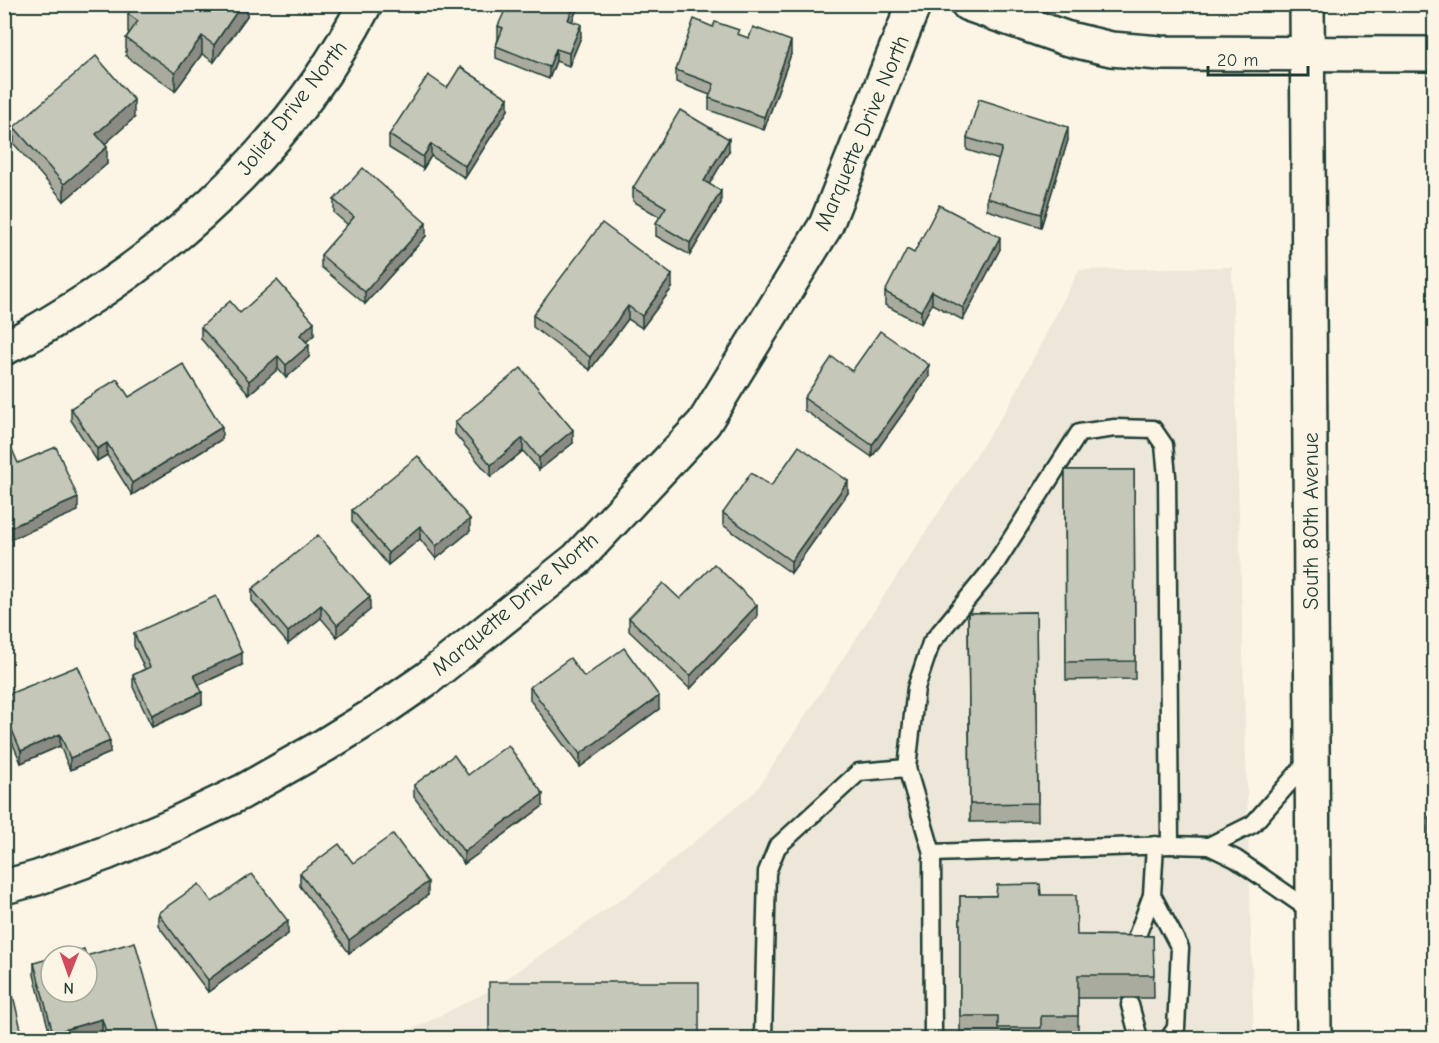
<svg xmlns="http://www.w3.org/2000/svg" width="1439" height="1043" viewBox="0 0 1439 1043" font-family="'Comic Neue',sans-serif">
	<rect width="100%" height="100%" fill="#fcf5e5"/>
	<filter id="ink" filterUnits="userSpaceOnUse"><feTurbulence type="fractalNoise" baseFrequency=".0167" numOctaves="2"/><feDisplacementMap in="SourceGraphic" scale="12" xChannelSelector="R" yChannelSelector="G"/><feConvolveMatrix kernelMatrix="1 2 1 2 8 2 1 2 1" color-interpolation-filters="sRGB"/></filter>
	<g filter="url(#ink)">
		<path fill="#ece7d8" d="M1232,267L1254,1038H396L487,992L639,887L756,791L1011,402L1079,270Z"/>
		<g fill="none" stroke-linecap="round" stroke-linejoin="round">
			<defs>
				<g id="service">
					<path d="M1115,428L1153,429L1164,445L1167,476L1170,845L932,853L907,768L916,688L931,643L992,569L1079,433Z"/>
					<path d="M1155,845L1152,895L1180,948L1176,1028L1169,1038"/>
					<path d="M1170,845L1209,846L1236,859L1314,913"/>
					<path d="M1209,846L1253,824L1309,760"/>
					<path d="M932,853L933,1038"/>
					<path d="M1130,955L1152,895"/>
					<path d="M1130,1005L1139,1038"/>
					<path d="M763,1038L767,872L777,847L859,772L907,768"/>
				</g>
				<g id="minor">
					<path d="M968,4L1065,38L1111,49L1160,53L1434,54"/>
					<path d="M4,348C29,337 52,322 76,307C195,233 300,130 365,4"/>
					<path d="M4,887L37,878L106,853L173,825L242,792L325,745L377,713L428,678L577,559L704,423L826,225L914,4"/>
				</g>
				<path id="tertiary" d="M1307,4L1314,1038"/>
			</defs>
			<use href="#service" stroke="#1f3d34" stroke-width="21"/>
			<use href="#minor" stroke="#1f3d34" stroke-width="38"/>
			<use href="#tertiary" stroke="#1f3d34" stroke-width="38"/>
			<use href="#service" stroke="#fcf5e5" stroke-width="16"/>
			<use href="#minor" stroke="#fcf5e5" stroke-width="33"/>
			<use href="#tertiary" stroke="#fcf5e5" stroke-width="33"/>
		</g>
		<g fill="#a9ab9f" stroke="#1f3d34" stroke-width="1.5">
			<path d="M247,4V16L214,62L202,54L175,91L126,56V38L129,33L128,32V14Z"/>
			<path d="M494,4H579L572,21L581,37L569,66L556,61L549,79L496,58V46L498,39V26L510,11Z"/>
			<path d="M713,27L739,35L791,54L764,130L709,110V98L710,95L676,82V70Z"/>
			<path d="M447,88L508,110L465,178L431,156L423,169L389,148V135Z"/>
			<path d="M134,118L104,144L107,164L64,201L14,144V127Z"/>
			<path d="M967,138L1068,140L1041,227L987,210V198L999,160L967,150Z"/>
			<path d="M729,151L709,184L721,203L690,255L656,236V223L660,217L633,201V188Z"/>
			<path d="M334,200L426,236L365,304L321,267V255L348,225L334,213Z"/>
			<path d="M1000,249L963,320L932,304L921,324L885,305V292L914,253Z"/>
			<path d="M672,288L642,328L628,319L590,370L533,327V315Z"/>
			<path d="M240,313L314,335L306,342L309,357L286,378L278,369L249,394L201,339V327Z"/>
			<path d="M852,371L929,377L872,457L804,410V398Z"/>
			<path d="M129,397L222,439L132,495L107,455L97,461L71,420V408Z"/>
			<path d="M455,422L573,443L539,470L523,451L491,477L455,434Z"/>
			<path d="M1065,470H1134L1135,679L1066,680Z"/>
			<path d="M771,486L848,493L791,573L723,525V513Z"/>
			<path d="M352,510L470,531L436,559L420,539L388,565L352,522Z"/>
			<path d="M252,589L370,610L337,637L321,618L288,644L252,601Z"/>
			<path d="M680,599L757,617L690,689L629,631V618Z"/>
			<path d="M1036,612L1038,821L970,822L968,613Z"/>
			<path d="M134,633L242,665L199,685L202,704L152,727L133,687V675L145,669L134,646Z"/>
			<path d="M584,677L659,709L580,767L530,700V687Z"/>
			<path d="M4,696L110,753L70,770L60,746L21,763L4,723Z"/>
			<path d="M468,775L543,806L464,864L414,797V785Z"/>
			<path d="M1429,817H1434V880H1430Z"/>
			<path d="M353,863L428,895L349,953L300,886V873Z"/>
			<path d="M1041,895L1077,935L1153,936L1154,998H1078V1038H960V896Z"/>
			<path d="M212,902L288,934L208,992L158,925V913Z"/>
			<path d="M86,956L162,1038H104L102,1032L78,1038H51L34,975V963Z"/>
		</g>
		<g fill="#8a8b82" stroke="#1f3d34" stroke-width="1.5">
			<path d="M242,4H247V16L214,62V45Z"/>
			<path d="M574,4H579L568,32V20Z"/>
			<path d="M581,24V37L569,66V53Z"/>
			<path d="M202,36V54L175,91V73Z"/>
			<path d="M791,41V54L764,130V117Z"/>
			<path d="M556,49V61L549,79V67Z"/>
			<path d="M508,98V110L465,178V166Z"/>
			<path d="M134,100V118L96,152V134Z"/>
			<path d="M1068,127V140L1041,227V214Z"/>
			<path d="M729,139V151L704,193V181Z"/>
			<path d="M431,144V156L423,169V157Z"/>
			<path d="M107,147V164L64,201V184Z"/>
			<path d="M721,191V203L690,255V243Z"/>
			<path d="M11,210V222L4,226V213Z"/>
			<path d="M426,223V236L365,304V292Z"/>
			<path d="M1000,237V249L963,320V308Z"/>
			<path d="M672,275V288L642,328V316Z"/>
			<path d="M932,291V304L921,324V311Z"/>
			<path d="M628,306V319L590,370V357Z"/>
			<path d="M314,322V335L300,347V335Z"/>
			<path d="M309,345V357L286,378V365Z"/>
			<path d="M278,356V369L249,394V381Z"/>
			<path d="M929,365V377L872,457V445Z"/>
			<path d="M222,427V439L132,495V483Z"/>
			<path d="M573,430V443L539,470V458Z"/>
			<path d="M523,438V451L491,477V465Z"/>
			<path d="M107,443V455L97,461V449Z"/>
			<path d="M848,481V493L791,573V561Z"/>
			<path d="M78,498V511L4,542V530Z"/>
			<path d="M470,519V531L436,559V546Z"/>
			<path d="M420,526V539L388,565V553Z"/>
			<path d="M370,597V610L337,637V625Z"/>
			<path d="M321,605V618L288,644V632Z"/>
			<path d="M757,605V617L690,689V676Z"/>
			<path d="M242,653V665L194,687V675Z"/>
			<path d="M202,692V704L152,727V715Z"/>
			<path d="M659,696V709L580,767V754Z"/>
			<path d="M60,734V746L21,763V751Z"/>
			<path d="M110,741V753L70,770V758Z"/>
			<path d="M543,794V806L464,864V852Z"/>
			<path d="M428,882V895L349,953V940Z"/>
			<path d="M288,921V934L208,992V980Z"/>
			<path d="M102,1019V1032L78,1038H53V1033Z"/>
		</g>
		<g fill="#c5c7b9" stroke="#1f3d34" stroke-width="1.5">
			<path d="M135,4H242L214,45L202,36L175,73L126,38L138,21L128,14Z"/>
			<path d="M512,4H574L568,20L581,24L569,53L556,49L549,67L496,46L503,28L498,26L505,10L509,12Z"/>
			<path d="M694,19L713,27L715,22L739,30L737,34L749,38L753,27L791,41L764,117L709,98L714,84L676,70Z"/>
			<path d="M96,56L134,100L96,134L107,147L64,184L14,127Z"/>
			<path d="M460,67L508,98L465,166L431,144L423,157L389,135L428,75L447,88Z"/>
			<path d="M979,99L1068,127L1041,214L987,198L1002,148L967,138Z"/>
			<path d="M680,110L729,139L704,181L721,191L690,243L656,223L666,207L633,188Z"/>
			<path d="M363,168L426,223L365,292L321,255L354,217L334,200Z"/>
			<path d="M4,197L11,210L4,213Z"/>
			<path d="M939,205L1000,237L963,308L932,291L921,311L885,292L907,249L914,253Z"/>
			<path d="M602,223L672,275L642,316L628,306L590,357L533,315Z"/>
			<path d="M277,280L314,322L300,335L309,345L286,365L278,356L249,381L201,327L230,301L240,313Z"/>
			<path d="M880,331L929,365L872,445L804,398L832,357L852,371Z"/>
			<path d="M183,364L222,427L132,483L107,443L97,449L71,408L117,379L129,397Z"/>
			<path d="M521,368L573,430L539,458L523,438L491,465L455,422Z"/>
			<path d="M8,440L18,463L56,447L78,498L4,530V441Z"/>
			<path d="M799,446L848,481L791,561L723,513L751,473L771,486Z"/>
			<path d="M418,456L470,519L436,546L420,526L388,553L352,510Z"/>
			<path d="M1065,470H1134L1135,661L1066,662Z"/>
			<path d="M318,535L370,597L337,625L321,605L288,632L252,589Z"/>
			<path d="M714,564L757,605L690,676L629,618L663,583L680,599Z"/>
			<path d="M216,596L242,653L194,675L202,692L152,715L133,675L150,667L134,633Z"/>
			<path d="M1036,612L1038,803L970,804L968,613Z"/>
			<path d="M624,648L659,696L580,754L530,687L570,658L584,677Z"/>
			<path d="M78,666L110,741L70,758L60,734L21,751L4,711V696Z"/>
			<path d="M508,745L543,794L464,852L414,785L454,755L468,775Z"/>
			<path d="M1429,817H1434V868H1430Z"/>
			<path d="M393,834L428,882L349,940L300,873L339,844L353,863Z"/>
			<path d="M252,874L288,921L208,980L158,913L199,884L212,902Z"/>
			<path d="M1040,884L1041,895H1076L1077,935L1153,936L1154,975H1078V1016H1041V1028H998V1016H960V896H996L997,885Z"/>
			<path d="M135,942L162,1038H108L102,1019L53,1033L34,963L51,958V992H87V956H59L84,949L86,956Z"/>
			<path d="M8,974L23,1038H4V975Z"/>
			<rect x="489" y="982" width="210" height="56"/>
		</g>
	</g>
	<g text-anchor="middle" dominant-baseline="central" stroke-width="4.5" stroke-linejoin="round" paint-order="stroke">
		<g font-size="22" fill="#1f3d34" stroke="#fcf5e5">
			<text transform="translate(292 108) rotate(-52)">Joliet Drive North</text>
			<text transform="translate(862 133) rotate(-67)">Marquette Drive North</text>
			<text transform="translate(1311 521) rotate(-90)">South 80th Avenue</text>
			<text transform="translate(515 604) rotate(-40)">Marquette Drive North</text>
		</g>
	</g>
	<rect width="1439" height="1043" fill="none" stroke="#fcf5e5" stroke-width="24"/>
	<rect x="12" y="12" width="1415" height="1019" fill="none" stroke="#1f3d34" stroke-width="2" filter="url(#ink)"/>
	<g transform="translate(69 974) rotate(181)"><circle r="28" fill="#fcf5e5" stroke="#a4ab9e" stroke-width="1.5"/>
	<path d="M0-4.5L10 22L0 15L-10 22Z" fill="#d1495b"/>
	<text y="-9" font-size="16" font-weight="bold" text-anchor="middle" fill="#1f3d34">N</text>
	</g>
	<path d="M1208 66v9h100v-9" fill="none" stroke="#1f3d34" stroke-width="3"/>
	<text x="1217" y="66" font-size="18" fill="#1f3d34" stroke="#fcf5e5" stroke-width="4.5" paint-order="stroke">20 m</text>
</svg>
